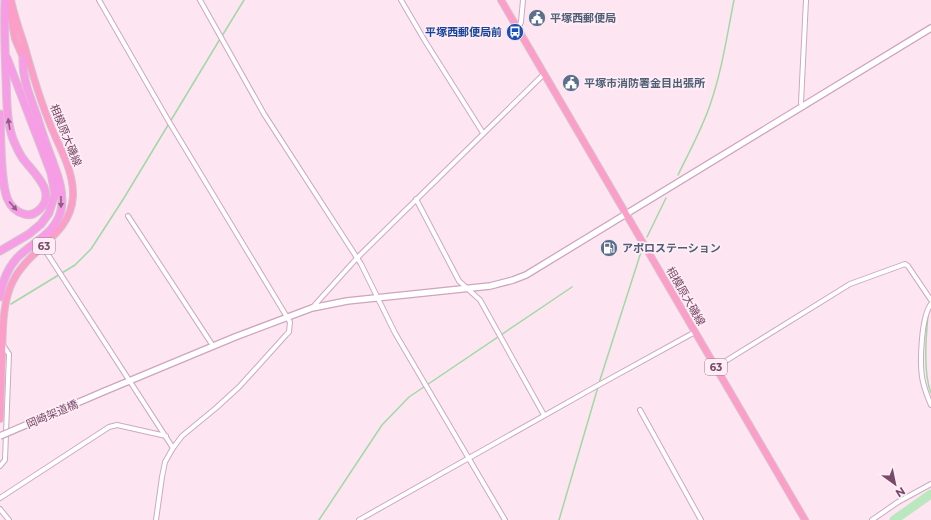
<svg xmlns="http://www.w3.org/2000/svg" width="931" height="520" viewBox="0 0 931 520" font-family="Montserrat,'Noto Sans JP',sans-serif">
	<rect width="100%" height="100%" fill="#fde6f1"/>
	<g fill="none" stroke-linecap="round" stroke-linejoin="round">
		<g stroke="#a0d9a5" stroke-width="1.5">
			<path d="M222,36L244,0"/>
			<path d="M678,175C689,152 702,129 710,105C722,71 727,35 734,0"/>
			<path d="M647,237L666,198"/>
			<path d="M11,304L75,265L91,249L124,198L220,39"/>
			<path d="M928,315C926,337 923,373 931,393"/>
			<path d="M599,383L641,252"/>
			<path d="M319,520L382,425L409,397L572,287"/>
			<path d="M559,520L598,387"/>
		</g>
		<path stroke="#bae7bd" stroke-width="9" d="M894,520L931,494"/>
		<defs>
			<g id="street">
				<path d="M99,0L168,120L290,322L289,332L286,335L239,387L216,408L182,436L173,448L165,462L162,477L156,520"/>
				<path d="M200,0L264,114L361,264L395,333L505,520"/>
				<path d="M401,0L425,41L483,133"/>
				<path d="M518,29L521,22L523,0"/>
				<path d="M803,107L801,103L806,0"/>
				<path d="M416,199L459,281L480,300L544,415"/>
				<path d="M128,216L213,346"/>
				<path d="M43,247L173,448"/>
				<path d="M931,304C921,317 919,365 923,382C925,390 928,398 931,405"/>
				<path d="M312,308L357,258L544,74"/>
				<path d="M716,367L850,284L905,264L908,266L931,300"/>
				<path d="M640,410L701,520"/>
				<path d="M0,466L5,460L9,354L3,345"/>
				<path d="M0,498L109,427L117,425L166,436"/>
				<path d="M0,509L9,520"/>
				<path d="M359,520L595,387L695,332"/>
				<path d="M872,520L898,502L931,484"/>
			</g>
			<path id="secondary" d="M105,391L235,337L312,308L347,301L490,286L513,280L526,275L931,28"/>
			<g id="primary">
				<path d="M501,0L805,520"/>
				<path d="M8,2L15,39L25,62"/>
				<path d="M0,419C1,398 1,376 2,355C3,330 2,303 13,281C29,248 71,236 73,196C74,169 57,144 48,119C38,94 31,69 24,44C19,29 14,15 11,0"/>
			</g>
			<g id="highway">
				<path d="M0,114C1,136 0,178 7,198C10,205 16,212 24,214C30,216 36,213 40,209C57,193 34,173 24,160C19,154 16,146 13,139C6,120 7,99 6,79C5,53 4,26 5,0"/>
				<path d="M0,251L29,234L41,224L49,213L55,194L51,173L7,58"/>
				<path d="M0,297C2,283 7,269 17,258C32,242 56,234 61,210C65,191 56,171 50,154C45,141 41,129 37,116C30,96 22,79 23,58"/>
			</g>
		</defs>
		<use href="#street" stroke="#cda9c0" stroke-width="6"/>
		<use href="#secondary" stroke="#cea4be" stroke-width="8"/>
		<use href="#primary" stroke="#d3c5cf" stroke-width="8"/>
		<use href="#highway" stroke="#d3c5cf" stroke-width="9"/>
		<use href="#street" stroke="#fff" stroke-width="4"/>
		<use href="#secondary" stroke="#fff" stroke-width="5.5"/>
		<use href="#primary" stroke="#fc9ec8" stroke-width="6"/>
		<use href="#highway" stroke="#f79de6" stroke-width="7"/>
		<defs>
			<path id="secondary-bridge" d="M0,436L105,391"/>
		</defs>
		<use href="#secondary-bridge" stroke="#cea4be" stroke-width="8" stroke-linecap="butt"/>
		<use href="#secondary-bridge" stroke="#fff" stroke-width="5.5"/>
	</g>
	<defs><path id="oneway-solid" d="M-6-.8H1V-3.2L6.5 0L1 3.2V.8H-6Z"/></defs>
	<g fill="#915b83">
		<use href="#oneway-solid" transform="translate(9 124) rotate(-99)"/>
		<use href="#oneway-solid" transform="translate(61 202) rotate(90)"/>
		<use href="#oneway-solid" transform="translate(13 206) rotate(49)"/>
	</g>
	<defs>
		<symbol id="civic-disc" viewBox="-11 -11 22 22"><circle r="9.5" fill="#5c6f8a" stroke="#ffedf5"/><path d="M-.6-6.5H3V-4.5H.6V-3L4-1V1h2V6H-6V1h2V-1L-.6-3ZM-1.2 2.5V6h2.4V2.5Z" fill="#fff"/></symbol>
		<symbol id="bus-disc" viewBox="-11 -11 22 22"><circle r="9.5" fill="#1a4fb4" stroke="#ffedf5"/><path d="M-5-6H5V4H4V6H2V4H-2V6H-4V4H-5ZM-3.5-4V0h7V-4ZM-3.5 1.2v1.5H-2V1.2ZM2 1.2v1.5H3.5V1.2Z" fill="#fff"/></symbol>
		<symbol id="fuel-disc" viewBox="-11 -11 22 22"><circle r="9.5" fill="#5c6f8a" stroke="#ffedf5"/><path d="M-5.5-6h7V0h2V4h1.3V-2.5L3-4.5l.8-.8L6-3V5H2.5V1h-1V6h-7ZM-4.2-4.7v3.2H.2V-4.7Z" fill="#fff"/></symbol>
	</defs>
	<g fill-rule="evenodd">
		<use href="#civic-disc" x="527" y="8" width="20" height="20"/>
		<use href="#bus-disc" x="505" y="22" width="20" height="20"/>
		<use href="#civic-disc" x="561" y="73" width="20" height="20"/>
		<use href="#fuel-disc" x="599" y="238" width="20" height="20"/>
	</g>
	<g text-anchor="middle" dominant-baseline="central" stroke-width="3.5" stroke-linejoin="round" paint-order="stroke">
		<g fill="#ffedf5" stroke="#a07b94" stroke-width="1">
			<rect x="33" y="238" width="22" height="16" rx="3"/>
			<rect x="705" y="359" width="22" height="16" rx="3"/>
		</g>
		<g font-size="10" font-weight="bold" fill="#774a6a">
			<text x="44" y="246">63</text>
			<text x="716" y="367">63</text>
		</g>
		<g font-size="11" font-weight="bold" fill="#4e5e75" stroke="#ffedf5" text-anchor="start">
			<text x="550" y="18">平塚西郵便局</text>
			<text x="584" y="83">平塚市消防署金目出張所</text>
			<text x="622" y="248">アポロステーション</text>
		</g>
		<g font-size="11" font-weight="bold" fill="#164399" stroke="#ffedf5" text-anchor="end">
			<text x="502" y="32">平塚西郵便局前</text>
		</g>
		<g font-size="11" fill="#774a6a" stroke="#ffedf5">
			<text transform="translate(66 135) rotate(68)">相模原大磯線</text>
			<text transform="translate(686 296) rotate(60)">相模原大磯線</text>
			<text transform="translate(52 414) rotate(-23)">岡崎架道橋</text>
		</g>
	</g>
	<g transform="translate(895 484) rotate(147)" stroke="#ffedf5" stroke-width="3" paint-order="stroke">
	<path d="M0-3L7 15L0 10L-7 15Z" fill="#774a6a"/>
	<text y="-6" font-size="11" font-weight="bold" text-anchor="middle" fill="#774a6a">N</text>
	</g>
</svg>
